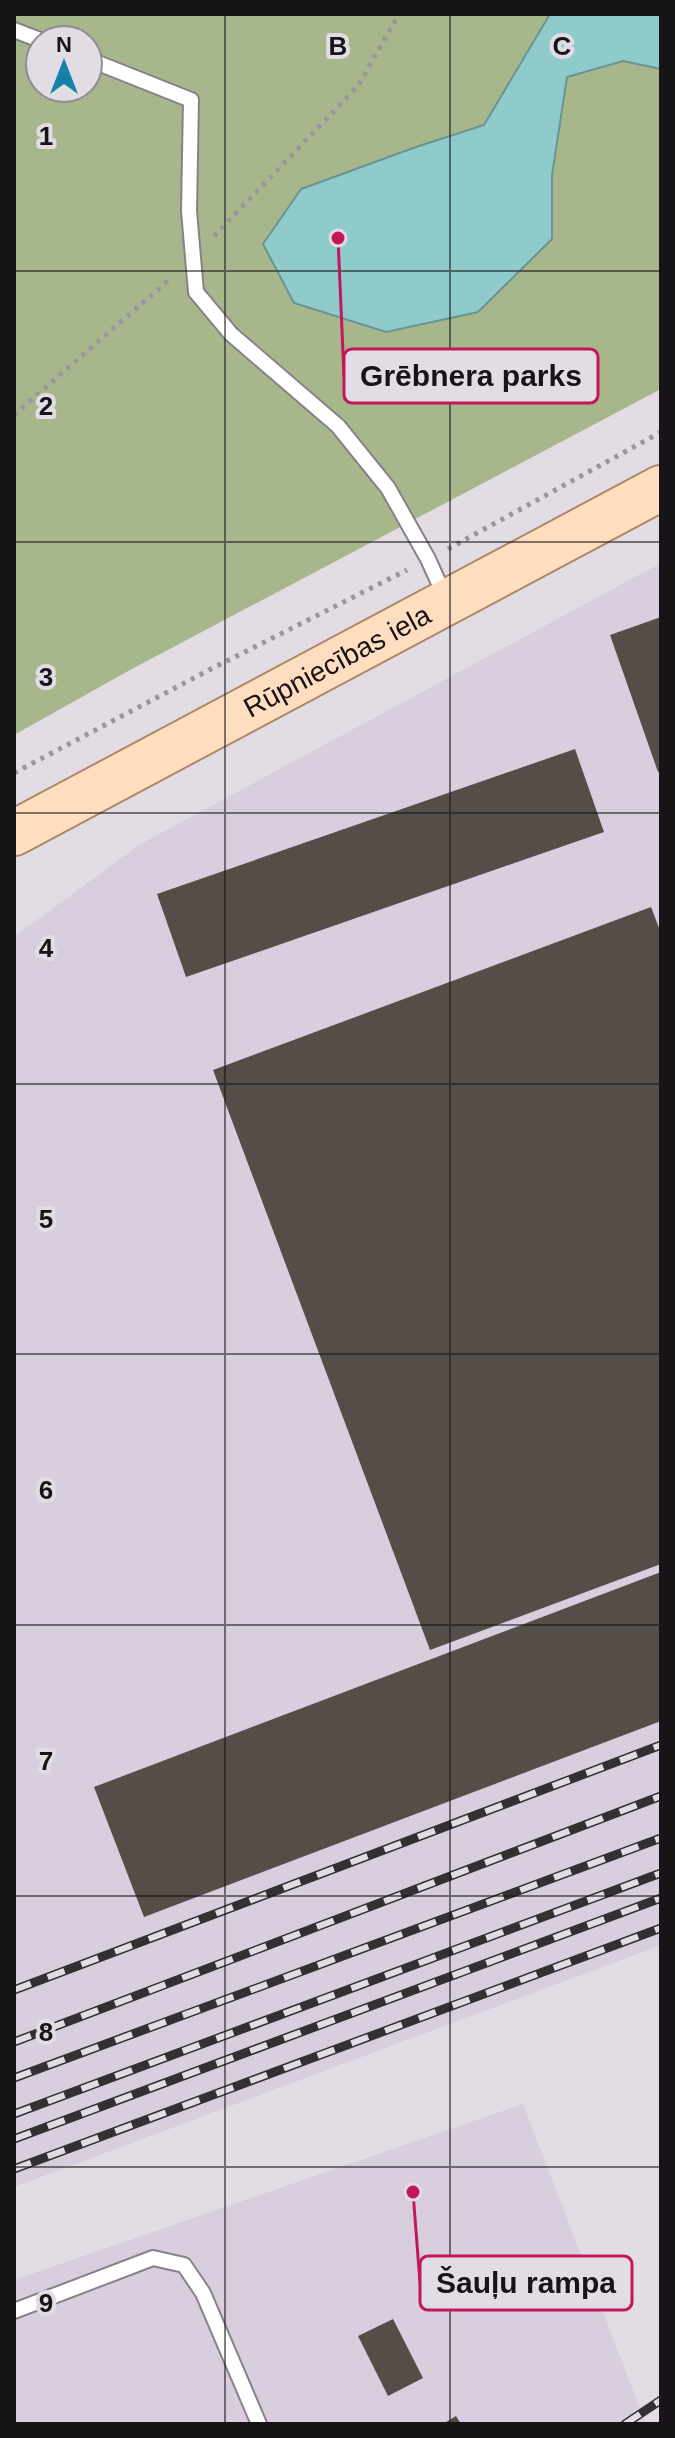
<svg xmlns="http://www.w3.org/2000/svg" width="675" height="2438" viewBox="0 0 675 2438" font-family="Arial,sans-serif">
	<rect width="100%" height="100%" fill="#e2dce5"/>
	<g fill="#d8cedd">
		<path d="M661,563V1945L14,2187V937L139,845Z"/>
		<path d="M523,2104L646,2424H14V2280Z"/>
	</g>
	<path fill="#a8b78b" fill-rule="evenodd" d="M14,14H661V389L130,670L14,735ZM40,40H88V88H40Z"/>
	<path fill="#8ecbca" stroke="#6a9494" stroke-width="2" d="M550,14H661V69L623,61L567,77L552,175V239L478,312L386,332L294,303L263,244L301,189L416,147L484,125Z"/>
	<g fill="#554d47">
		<path d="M661,617V771L658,772L610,635Z"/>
		<path d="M575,749L604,832L186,977L157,894Z"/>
		<path d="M651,907L661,933V1564L430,1650L213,1070Z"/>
		<path d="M661,1572V1721L144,1917L94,1787Z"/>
		<path d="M393,2319L423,2378L388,2396L358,2336Z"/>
		<path d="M456,2416L461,2424H443Z"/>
	</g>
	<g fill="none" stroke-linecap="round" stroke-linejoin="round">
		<defs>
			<g id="lane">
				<path d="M14,30L40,40"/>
				<path d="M88,59L191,100L189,211L196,292L231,334L338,426L388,488L428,559L446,599"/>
				<path d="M14,2311L153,2258L184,2265L203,2293L259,2424"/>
			</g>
			<g id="primary">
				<path id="s1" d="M14,833L661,488"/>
			</g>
		</defs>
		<use href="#lane" stroke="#87818a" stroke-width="18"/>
		<use href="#primary" stroke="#ad8968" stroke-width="48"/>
		<g stroke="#9b969d" stroke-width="5" stroke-dasharray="4 6" stroke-linecap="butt">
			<path d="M214,236L358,86L399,14"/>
			<path d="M14,415L170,279"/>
			<path d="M448,549L661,432"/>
			<path d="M14,773L209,670L407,570"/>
		</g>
		<use href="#lane" stroke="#fff" stroke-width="14"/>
		<use href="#primary" stroke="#ffdebf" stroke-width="44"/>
		<defs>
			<g id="rail">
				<path d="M14,1990L661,1745"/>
				<path d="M14,2042L661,1796"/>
				<path d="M14,2078L661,1838"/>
				<path d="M14,2114L661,1873"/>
				<path d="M14,2139L661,1898"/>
				<path d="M14,2169L661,1928"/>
				<path d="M625,2424L661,2400"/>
			</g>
		</defs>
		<use href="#rail" stroke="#333034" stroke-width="9"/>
		<use href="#rail" stroke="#e2dce5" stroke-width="6" stroke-dasharray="18" stroke-linecap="butt"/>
	</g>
	<path fill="none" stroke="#161417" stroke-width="2" stroke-opacity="0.55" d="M225,14V2424M450,14V2424M14,271H661M14,542H661M14,813H661M14,1084H661M14,1354H661M14,1625H661M14,1896H661M14,2167H661"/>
	<g text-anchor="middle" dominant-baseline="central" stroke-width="8" stroke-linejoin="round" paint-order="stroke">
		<g font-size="28" fill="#161417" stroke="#e2dce5">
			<text stroke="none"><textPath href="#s1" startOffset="366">Rūpniecības iela</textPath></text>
		</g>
	</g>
	<g font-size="26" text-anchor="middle" font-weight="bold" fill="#161417" stroke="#e2dce5" stroke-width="8" stroke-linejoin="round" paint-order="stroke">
		<text x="338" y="55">B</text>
		<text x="562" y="55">C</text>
		<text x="46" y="145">1</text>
		<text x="46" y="415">2</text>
		<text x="46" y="686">3</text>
		<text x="46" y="957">4</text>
		<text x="46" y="1228">5</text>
		<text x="46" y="1499">6</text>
		<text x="46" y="1770">7</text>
		<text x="46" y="2041">8</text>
		<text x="46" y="2312">9</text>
	</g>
	<path fill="none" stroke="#c2185b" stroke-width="3" d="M338 238L344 376M413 2192L420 2283"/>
	<g fill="#c2185b" stroke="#e2dce5" stroke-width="3">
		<circle cx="338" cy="238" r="8"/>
		<circle cx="413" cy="2192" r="8"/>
	</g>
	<g fill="#e2dce5" stroke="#c2185b" stroke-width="3">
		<rect x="344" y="349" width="254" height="54" rx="8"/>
		<rect x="420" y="2256" width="212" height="54" rx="8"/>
	</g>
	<g font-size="30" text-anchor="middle" font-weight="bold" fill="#161417">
		<text x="471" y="386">Grēbnera parks</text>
		<text x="526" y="2293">Šauļu rampa</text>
	</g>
	<rect width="675" height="2438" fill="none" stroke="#161417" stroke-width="32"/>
	<g transform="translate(64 64)"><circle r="38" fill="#e2dce5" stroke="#908c93" stroke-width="2"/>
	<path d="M0-6L14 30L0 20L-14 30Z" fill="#1582aa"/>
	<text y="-12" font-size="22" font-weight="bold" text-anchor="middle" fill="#161417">N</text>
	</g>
</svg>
